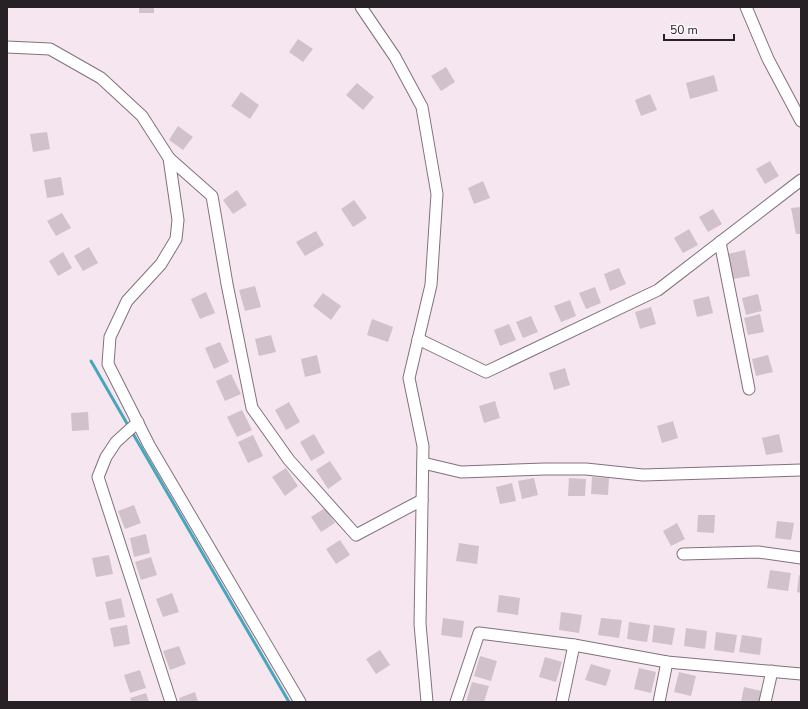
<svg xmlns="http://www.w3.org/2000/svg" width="808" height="709" viewBox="0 0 808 709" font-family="'Nunito Sans',sans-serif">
	<rect width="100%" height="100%" fill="#f6e6f0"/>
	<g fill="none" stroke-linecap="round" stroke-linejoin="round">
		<g stroke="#46a7bc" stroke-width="3">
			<path d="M91,361L129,427"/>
			<path d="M132,432L289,702"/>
		</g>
	</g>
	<g fill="#d1c1ca">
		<rect x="139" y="7" width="15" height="6"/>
		<path d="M298,39L313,49L303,62L289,52Z"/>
		<path d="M446,67L455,82L441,91L431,76Z"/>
		<path d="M714,75L718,91L690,99L686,83Z"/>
		<path d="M357,83L374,97L363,110L346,95Z"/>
		<path d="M241,92L259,105L250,119L231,106Z"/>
		<path d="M650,94L657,110L641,116L635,100Z"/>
		<path d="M178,126L193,137L183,150L169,140Z"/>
		<path d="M47,132L50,149L33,152L30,134Z"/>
		<path d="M770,161L779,176L765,184L756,169Z"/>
		<path d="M61,177L64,195L47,198L44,180Z"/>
		<path d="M483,181L490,198L474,204L468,188Z"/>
		<path d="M237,190L247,205L233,214L223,200Z"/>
		<path d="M354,200L367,218L353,227L341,209Z"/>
		<path d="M801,207V234H796L791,208Z"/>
		<path d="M713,209L722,224L708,232L699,217Z"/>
		<path d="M62,213L71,228L56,236L47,221Z"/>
		<path d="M689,229L698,245L683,253L674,238Z"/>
		<path d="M316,231L324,245L305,256L296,242Z"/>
		<path d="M89,247L98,263L83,271L74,256Z"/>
		<path d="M745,250L750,276L733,279L728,254Z"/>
		<path d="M63,252L72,268L58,276L49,261Z"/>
		<path d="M619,268L626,284L610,291L604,274Z"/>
		<path d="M255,286L261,307L245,311L239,290Z"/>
		<path d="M595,287L601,303L586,309L579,293Z"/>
		<path d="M206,292L215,313L200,319L191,299Z"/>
		<path d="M323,293L341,306L331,320L313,306Z"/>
		<path d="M758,294L762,311L746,315L742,298Z"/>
		<path d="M709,296L713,313L697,317L693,300Z"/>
		<path d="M570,300L576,316L561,322L554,306Z"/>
		<path d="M651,307L656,324L640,329L635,312Z"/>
		<path d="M760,314L764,332L748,335L744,318Z"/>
		<path d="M531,316L538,332L523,338L516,322Z"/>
		<path d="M372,319L393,327L388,342L367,335Z"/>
		<path d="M509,324L516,340L500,346L494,330Z"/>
		<path d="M271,335L276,352L259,356L255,339Z"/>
		<path d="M220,342L229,362L214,369L205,348Z"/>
		<path d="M317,355L321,373L305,377L301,359Z"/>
		<path d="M768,355L773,372L756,376L752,359Z"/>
		<path d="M565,368L570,385L554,390L549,373Z"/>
		<path d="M231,374L241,394L225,401L216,381Z"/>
		<path d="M495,401L500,418L484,423L479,406Z"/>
		<path d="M289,402L300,422L286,430L275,410Z"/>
		<path d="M242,410L252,430L237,437L227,417Z"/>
		<path d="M88,412L89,430L72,431L71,413Z"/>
		<path d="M673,421L678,438L662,443L657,426Z"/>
		<path d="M314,434L325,453L311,461L300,442Z"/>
		<path d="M779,434L783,452L766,455L762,438Z"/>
		<path d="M253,435L263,456L248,463L238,442Z"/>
		<path d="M330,461L342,479L328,489L316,470Z"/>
		<path d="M286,468L298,486L285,496L272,477Z"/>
		<path d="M592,477L609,478L608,495L591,494Z"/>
		<path d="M534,478L538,495L522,499L518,481Z"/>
		<path d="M569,478L586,479L585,496H568Z"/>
		<path d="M512,483L516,501L500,504L496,487Z"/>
		<path d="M134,505L141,523L125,529L118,511Z"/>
		<path d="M325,508L335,523L321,532L311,517Z"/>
		<path d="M698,515H715L714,533L697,532Z"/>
		<path d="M777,521L794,523L791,540L775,538Z"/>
		<path d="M677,523L685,539L671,546L663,531Z"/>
		<path d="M146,534L150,553L134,557L130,538Z"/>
		<path d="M340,540L350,555L336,564L326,549Z"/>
		<path d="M459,543L479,546L477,564L456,561Z"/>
		<path d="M109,555L113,574L96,577L92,558Z"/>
		<path d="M151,557L157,575L141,580L135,562Z"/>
		<path d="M770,570L791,573L788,591L767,588Z"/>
		<path d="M799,575L801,576V593L797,592Z"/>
		<path d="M172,593L179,612L163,617L156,599Z"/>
		<path d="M499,595L520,598L518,615L497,612Z"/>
		<path d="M121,598L125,617L109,620L105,602Z"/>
		<path d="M561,612L582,615L579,633L559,630Z"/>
		<path d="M443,618L464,621L462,638L441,635Z"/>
		<path d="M601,618L622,620L619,638L598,635Z"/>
		<path d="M629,622L650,625L647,642L627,639Z"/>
		<path d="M127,625L130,644L114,647L110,628Z"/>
		<path d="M654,625L675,628L672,645L652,642Z"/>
		<path d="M686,628L707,631L705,649L684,646Z"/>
		<path d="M716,632L737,635L734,653L714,650Z"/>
		<path d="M742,635L762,638L760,655L739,652Z"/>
		<path d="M179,646L186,664L170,670L163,651Z"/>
		<path d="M380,650L390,665L376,674L366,659Z"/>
		<path d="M480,656L497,661L491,681L474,676Z"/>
		<path d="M545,657L562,662L556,682L539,677Z"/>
		<path d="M591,664L611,670L606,686L585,680Z"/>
		<path d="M639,668L656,672L651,693L634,689Z"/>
		<path d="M140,670L146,688L130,693L124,675Z"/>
		<path d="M679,672L696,676L691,696L674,692Z"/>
		<path d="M472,682L489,686L484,702H466Z"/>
		<path d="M744,687L761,691L759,702H741Z"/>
		<path d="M195,692L198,702H180L179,698Z"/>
		<path d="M146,693L149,702H132L130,698Z"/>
	</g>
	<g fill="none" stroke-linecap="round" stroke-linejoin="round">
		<defs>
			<g id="minor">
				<path d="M361,7L395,57L422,107L437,194L431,285L409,378L423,446L420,624L427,702"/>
				<path d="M746,7L768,59L801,121"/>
				<path d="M7,47L50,49L101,78L142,116L169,158L212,196L227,284L252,408L289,460L356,535L422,500"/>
				<path d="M169,158L178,220L176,239L161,264L127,301L110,337L108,364L149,445L300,702"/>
				<path d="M720,242L749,389"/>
				<path d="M418,339L486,372L658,290L801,180"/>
				<path d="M138,422L116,442L106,457L98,477L171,702"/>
				<path d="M423,463L461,472L545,469H586L643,475L801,470"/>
				<path d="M683,554L758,552L801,558"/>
				<path d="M456,702L479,633L574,645L667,662L801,674"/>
				<path d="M562,702L574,645"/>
				<path d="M659,702L667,662"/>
				<path d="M765,702L772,671"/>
			</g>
		</defs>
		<use href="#minor" stroke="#80727b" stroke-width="13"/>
		<use href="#minor" stroke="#fff" stroke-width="11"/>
	</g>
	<rect width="808" height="709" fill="none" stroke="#272125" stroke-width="16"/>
	<path d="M664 34v6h70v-6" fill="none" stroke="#272125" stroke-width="2"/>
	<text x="670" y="34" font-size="12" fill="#272125" stroke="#fdf7fa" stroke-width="3" paint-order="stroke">50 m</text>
</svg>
